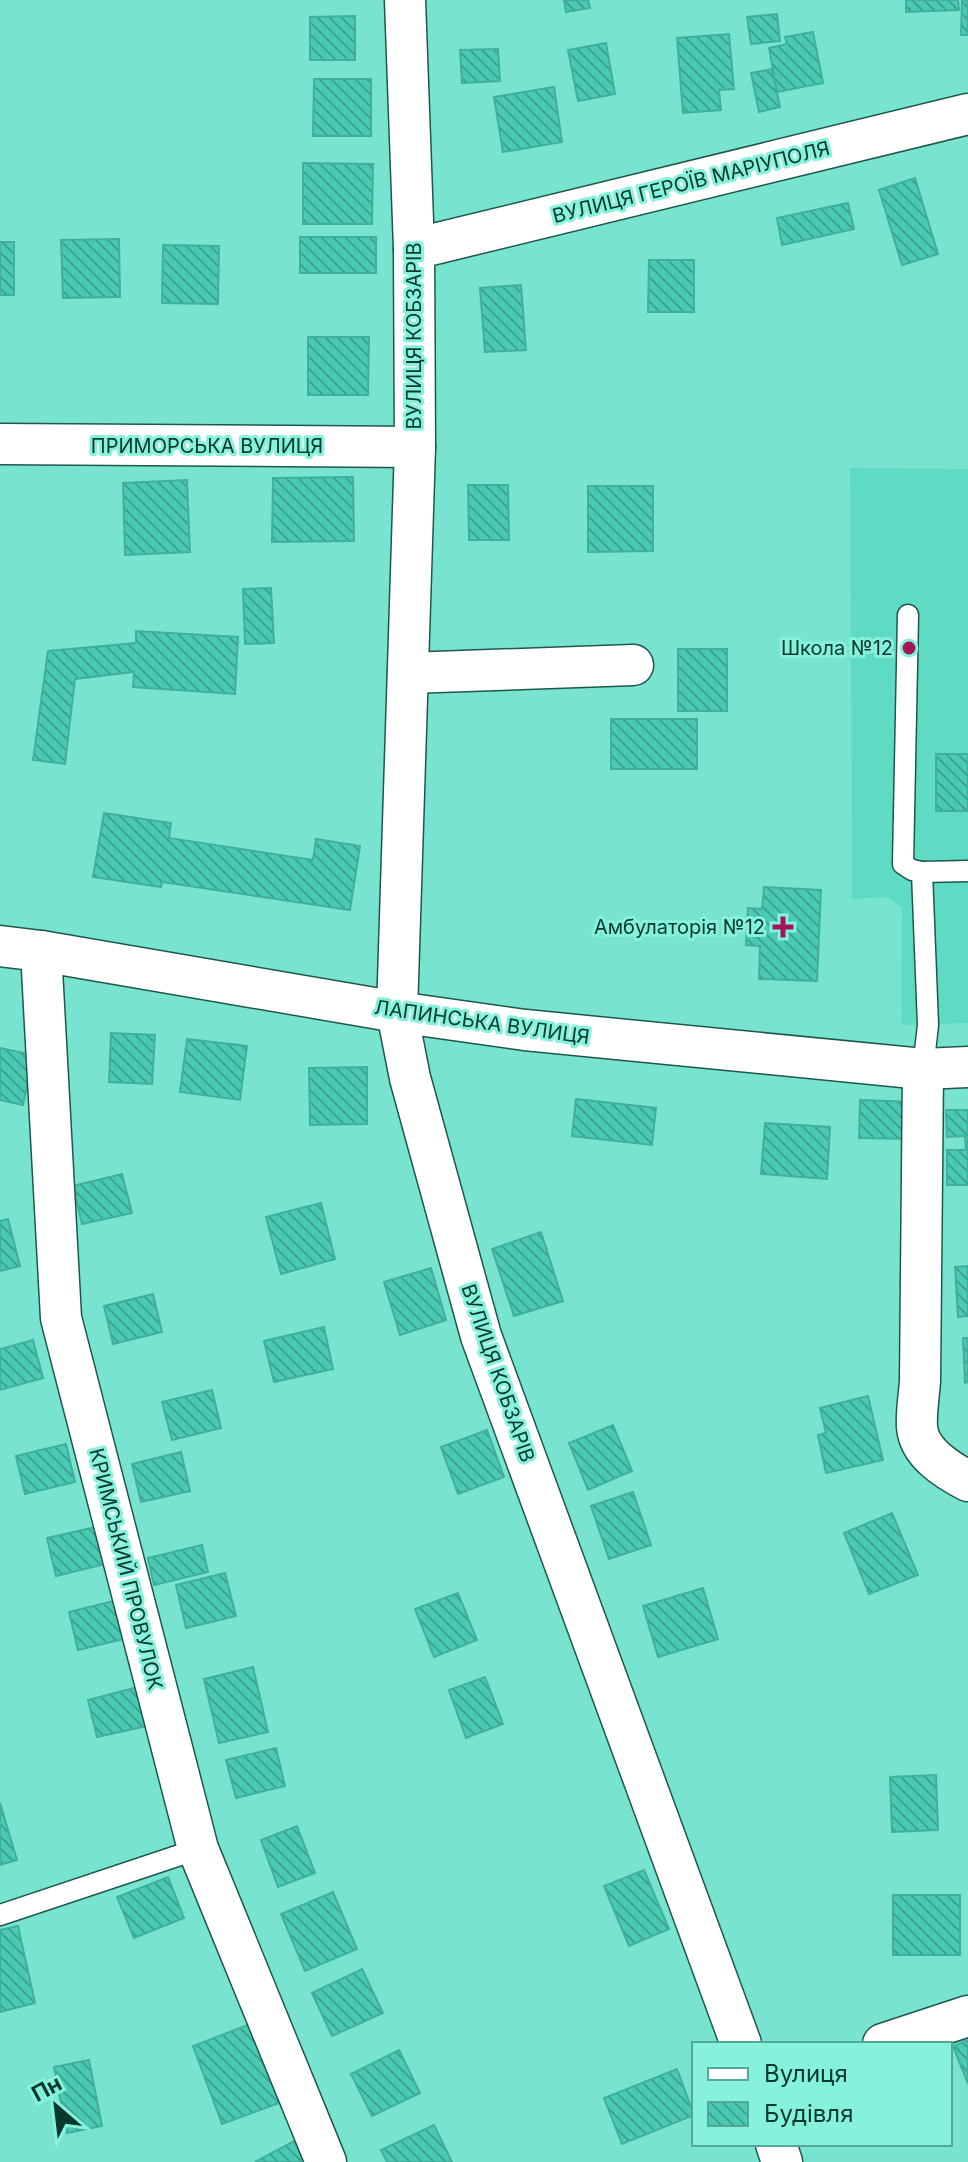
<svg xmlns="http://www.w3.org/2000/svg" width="968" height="2162" viewBox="0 0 968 2162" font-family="Inter,sans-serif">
	<defs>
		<pattern id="building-back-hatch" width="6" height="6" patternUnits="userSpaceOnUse" patternTransform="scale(2)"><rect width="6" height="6" fill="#4bcab3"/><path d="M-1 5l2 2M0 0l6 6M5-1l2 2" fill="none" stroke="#3ca592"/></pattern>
	</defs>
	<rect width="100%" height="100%" fill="#78e4cf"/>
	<path fill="#5fdbc4" d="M850,468L968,469V1023L901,1025L902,908L888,897L852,899Z"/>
	<g fill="url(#building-back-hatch)" stroke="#40b09c" stroke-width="2">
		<path d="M564,0H588L590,8L566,12Z"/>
		<path d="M906,0H958L959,10L906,12Z"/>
		<path d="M962,0H968V35H961Z"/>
		<path d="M777,14L780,41L751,44L747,17Z"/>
		<path d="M355,16V60H310V17Z"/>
		<path d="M813,32L823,83L777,92L769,48L787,44L785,37Z"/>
		<path d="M729,34L734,89L719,90L721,110L683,113L677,38Z"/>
		<path d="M606,43L615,94L578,101L568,50Z"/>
		<path d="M498,49L500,81L462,83L460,50Z"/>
		<path d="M772,69L780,107L759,112L751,73Z"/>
		<path d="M314,79H371V136H313Z"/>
		<path d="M554,87L562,142L503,152L494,97Z"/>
		<path d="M303,163L373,164L372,224H303Z"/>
		<path d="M915,178L938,254L902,265L879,190Z"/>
		<path d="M848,203L854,229L782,245L777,218Z"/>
		<rect x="300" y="237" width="76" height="36"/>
		<path d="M119,239L120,297L63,298L61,240Z"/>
		<rect x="0" y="242" width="14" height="53"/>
		<path d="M163,245L219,246L218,304L162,303Z"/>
		<path d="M649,260H694V312H648Z"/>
		<path d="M521,285L526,350L485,352L480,288Z"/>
		<path d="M308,337H369L368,395H308Z"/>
		<path d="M353,477L354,541L272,542L273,478Z"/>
		<path d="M187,480L190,552L125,555L123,483Z"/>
		<path d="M468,485H508L509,540H469Z"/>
		<path d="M588,486H653V551L588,552Z"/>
		<path d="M271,588L274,643L245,644L243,589Z"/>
		<path d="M136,631L238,637L235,694L133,687L134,672L75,679L65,764L33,760L48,651L136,643Z"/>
		<rect x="678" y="649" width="49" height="62"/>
		<rect x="611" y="719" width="86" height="50"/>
		<rect x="936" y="754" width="32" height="57"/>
		<path d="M104,813L171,823L169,838L313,860L316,839L360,846L350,910L162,882L161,887L93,877Z"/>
		<path d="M764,887L821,890L817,981L759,979L760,946L746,945L748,908L762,909Z"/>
		<path d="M111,1033L155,1035L152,1084L109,1082Z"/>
		<path d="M187,1039L247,1046L240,1100L180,1092Z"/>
		<path d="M0,1048L33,1055L23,1105L0,1100Z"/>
		<path d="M367,1067V1124L310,1125L309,1068Z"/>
		<path d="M576,1099L656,1108L652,1145L572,1136Z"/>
		<path d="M860,1100L913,1102L912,1139L859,1138Z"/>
		<path d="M946,1110H968V1185H947V1150H966L965,1136L947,1137Z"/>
		<path d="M765,1123L830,1127L827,1179L761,1174Z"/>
		<path d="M122,1174L132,1213L82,1224L73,1186Z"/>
		<path d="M321,1203L335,1259L281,1274L266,1217Z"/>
		<path d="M8,1219L20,1266L0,1271V1221Z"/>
		<path d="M541,1232L563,1301L514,1316L492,1249Z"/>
		<path d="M968,1266V1316L958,1317L955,1267Z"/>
		<path d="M431,1268L446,1320L400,1335L384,1282Z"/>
		<path d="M153,1294L162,1332L113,1344L104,1306Z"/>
		<path d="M324,1327L333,1369L274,1382L264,1341Z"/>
		<path d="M963,1338H968V1382L965,1383Z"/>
		<path d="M33,1340L43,1378L0,1390V1349Z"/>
		<path d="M212,1390L221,1428L172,1440L162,1402Z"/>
		<path d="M868,1396L883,1460L826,1473L818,1435L826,1433L820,1408Z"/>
		<path d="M613,1425L632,1471L588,1490L569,1443Z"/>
		<path d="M487,1430L504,1477L458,1494L441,1447Z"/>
		<path d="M66,1444L75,1482L25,1494L16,1456Z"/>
		<path d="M181,1452L190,1491L141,1502L132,1464Z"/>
		<path d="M633,1492L651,1545L609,1559L591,1506Z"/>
		<path d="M892,1513L918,1575L869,1594L844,1533Z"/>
		<path d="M96,1527L105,1564L56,1576L47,1538Z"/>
		<path d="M202,1545L208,1572L154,1585L148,1558Z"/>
		<path d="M225,1573L236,1616L186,1628L176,1585Z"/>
		<path d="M703,1588L718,1639L658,1657L643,1606Z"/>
		<path d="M458,1593L477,1640L434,1657L415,1609Z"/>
		<path d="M118,1600L128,1638L78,1650L69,1612Z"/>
		<path d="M253,1667L268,1732L219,1743L204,1679Z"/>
		<path d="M485,1677L503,1724L466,1738L449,1690Z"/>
		<path d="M138,1687L147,1726L97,1737L88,1700Z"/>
		<path d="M276,1748L285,1786L236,1798L226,1760Z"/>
		<path d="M936,1775L938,1830L892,1832L890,1777Z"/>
		<path d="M0,1803L17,1860L0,1865Z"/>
		<path d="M297,1826L315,1873L278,1887L261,1840Z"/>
		<path d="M644,1870L669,1929L629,1946L604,1886Z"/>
		<path d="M168,1877L184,1918L134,1938L117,1897Z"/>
		<path d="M333,1892L357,1949L305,1971L281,1914Z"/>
		<rect x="893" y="1895" width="67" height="60"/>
		<path d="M18,1926L35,2003L0,2012V1930Z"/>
		<path d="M362,1969L383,2013L332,2036L312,1993Z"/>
		<path d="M253,2023L282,2102L222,2124L193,2046Z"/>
		<path d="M968,2040V2084L953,2046Z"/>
		<path d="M399,2050L420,2093L372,2116L351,2074Z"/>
		<path d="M89,2060L102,2126L67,2133L54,2067Z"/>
		<path d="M677,2069L694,2115L622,2144L604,2098Z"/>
		<path d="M434,2125L452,2162H387L381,2150Z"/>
		<path d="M294,2141L305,2162H255Z"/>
	</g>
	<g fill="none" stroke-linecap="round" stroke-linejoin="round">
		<defs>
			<g id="lane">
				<path d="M908,615L903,864L912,870L922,872L928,1025L923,1069"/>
				<path d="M922,872L968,871"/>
				<path d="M0,1915L198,1849"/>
			</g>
			<g id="street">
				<path d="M405,0L414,249L415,447L397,1012L410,1078L481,1336L741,2044"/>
				<path d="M414,249L968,114"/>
				<path d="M0,444L415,447"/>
				<path d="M408,673L633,665"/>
				<path d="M0,946L41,951L397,1012L525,1030L923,1069L968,1067"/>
				<path d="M41,951L61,1318L198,1849L326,2162"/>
				<path d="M923,1069L920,1381C919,1396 916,1412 917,1427C919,1453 947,1470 968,1481"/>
				<path d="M883,2044L968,2016"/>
				<path d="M776,2144L782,2162"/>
			</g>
		</defs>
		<use href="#lane" stroke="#1d584d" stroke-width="23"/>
		<use href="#street" stroke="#1d584d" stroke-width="43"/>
		<use href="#lane" stroke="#fff" stroke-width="20"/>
		<use href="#street" stroke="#fff" stroke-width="40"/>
	</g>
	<g fill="#a31459" stroke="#86f2dc" stroke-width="3">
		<circle cx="909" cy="648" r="8"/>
		<path d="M779 915h8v8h8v8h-8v8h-8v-8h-8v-8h8z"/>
	</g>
	<g text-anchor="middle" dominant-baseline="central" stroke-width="6" stroke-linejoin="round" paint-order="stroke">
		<g font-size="20" fill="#073931" stroke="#86f2dc">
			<text transform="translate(691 182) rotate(-14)">ВУЛИЦЯ ГЕРОЇВ МАРІУПОЛЯ</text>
			<text transform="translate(414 336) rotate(-90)">ВУЛИЦЯ КОБЗАРІВ</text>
			<text x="207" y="446">ПРИМОРСЬКА ВУЛИЦЯ</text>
			<text transform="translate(482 1022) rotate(8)">ЛАПИНСЬКА ВУЛИЦЯ</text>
			<text transform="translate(498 1373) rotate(71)">ВУЛИЦЯ КОБЗАРІВ</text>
			<text transform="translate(126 1569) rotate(76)">КРИМСЬКИЙ ПРОВУЛОК</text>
		</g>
		<g font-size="20" fill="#073931" stroke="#86f2dc" text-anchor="end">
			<text x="893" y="648">Школа №12</text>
			<text x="765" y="927">Амбулаторія №12</text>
		</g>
	</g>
	<rect x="692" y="2042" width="260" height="104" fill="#86f2dc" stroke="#53a898" stroke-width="2"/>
	<rect x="708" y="2068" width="40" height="12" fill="#ffffff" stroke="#53a898" stroke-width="2"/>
	<text x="764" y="2082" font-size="24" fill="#073931">Вулиця</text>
	<rect x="708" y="2102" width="40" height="24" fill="url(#building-back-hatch)" stroke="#53a898" stroke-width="2"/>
	<text x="764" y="2122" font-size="24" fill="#073931">Будівля</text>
	<g transform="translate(56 2106) rotate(332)" stroke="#86f2dc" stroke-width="6" paint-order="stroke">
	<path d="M0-6L14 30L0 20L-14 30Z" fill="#073931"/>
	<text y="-12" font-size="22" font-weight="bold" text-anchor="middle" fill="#073931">Пн</text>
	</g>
</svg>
